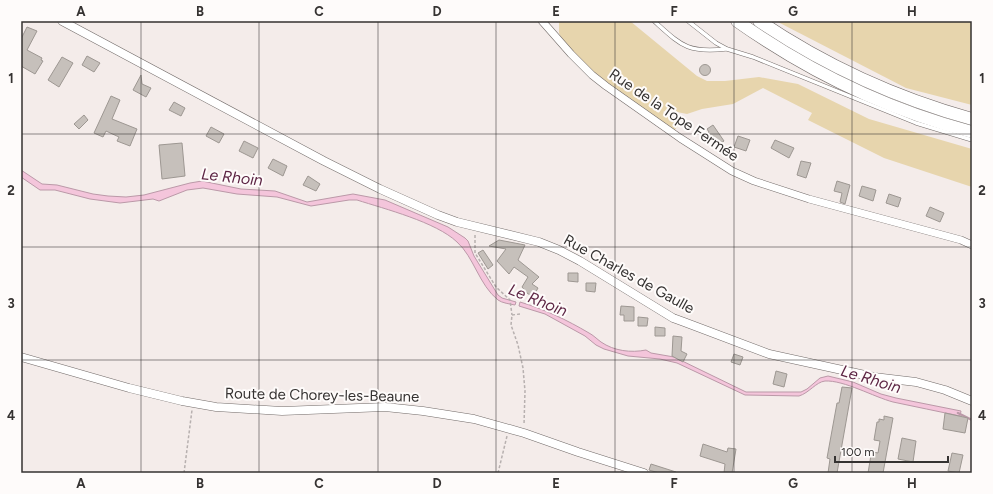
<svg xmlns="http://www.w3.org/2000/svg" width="993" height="494" viewBox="0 0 993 494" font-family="Figtree,sans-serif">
	<rect width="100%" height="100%" fill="#f4ecea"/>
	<g fill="#e7d5ad">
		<path d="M558,21H630L697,76L707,81H725L759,77L798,84L869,119L972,149V187L884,158L808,120L812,113L763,88L733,104L702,109L687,114L667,110L663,112L678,126L673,132L596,76L563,42L559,33V22Z"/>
		<path d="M776,21H972V105L906,88Z"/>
	</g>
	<g fill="#f4c5db" stroke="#bb99a8">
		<path d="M21,170L42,184L57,185L93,194L108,196L126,197L144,195L190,183L202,181L241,189L275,191L307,202L353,194L385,200L448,227L465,238L468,241L474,256L498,295L502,298L516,302L515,305C510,304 502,303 498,300C479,285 474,257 457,242C436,222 385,209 357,200H349L311,206L277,197L237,194L203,188L187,190L159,201L153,199L120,203L90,199L55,190H40L21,177Z"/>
		<path d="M520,302C544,309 567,320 589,333C593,335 597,339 601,342C614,351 631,353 646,350L651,353L674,357L746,392H801L807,389L820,378L828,376L853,382L881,394L896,398L961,411L960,416C938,411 915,407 893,402C874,397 844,380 825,381C816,382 809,393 799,396L745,395L677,363L660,359L628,356L604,349L596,345L585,336L545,314L519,306Z"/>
	</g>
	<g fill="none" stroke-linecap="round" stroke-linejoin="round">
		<path stroke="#bb99a8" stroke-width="2.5" d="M958,413L972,420"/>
	</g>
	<g fill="#c6c0bb" stroke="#9d9792">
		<path d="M27,27L37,31L27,50L42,58L41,60L43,61L35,74L21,66V39Z"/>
		<path d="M87,56L100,63L94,72L82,65Z"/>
		<path d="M62,57L73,63L59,87L48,80Z"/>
		<circle cx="705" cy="70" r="5.5"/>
		<path d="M141,75L142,84L151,88L146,97L133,90Z"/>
		<path d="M111,96L120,100L112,119L137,129L130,146L117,141L119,137L106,131L103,137L94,133Z"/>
		<path d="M174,102L185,108L181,116L169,110Z"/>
		<path d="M84,115L88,120L79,129L74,124Z"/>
		<path d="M713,125L724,141L717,146L708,133L709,132L707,129Z"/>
		<path d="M211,127L224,134L219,143L206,136Z"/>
		<path d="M738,136L750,140L746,151L734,147Z"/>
		<path d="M775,140L794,148L789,158L771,148Z"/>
		<path d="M244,141L258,148L253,158L239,151Z"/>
		<path d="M182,143L185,176L162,179L159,145Z"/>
		<path d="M273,159L287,166L283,176L268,168Z"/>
		<path d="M801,161L811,163L806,178L797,175Z"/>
		<path d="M308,176L320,184L316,191L303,185Z"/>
		<path d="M837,181L850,185L845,204L840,202L842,193L834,191Z"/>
		<path d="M862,186L876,190L873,201L859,196Z"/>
		<path d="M889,194L901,198L898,207L886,203Z"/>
		<path d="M930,207L944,213L940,222L926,216Z"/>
		<path d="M499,240L525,245L518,260L539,277L532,284L538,288L533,297L527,293L522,287L528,277L514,267L509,274L497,261L506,249L489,246Z"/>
		<path d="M483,250L493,265L488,269L478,253Z"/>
		<path d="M568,273H578V282L568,281Z"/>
		<path d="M586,283H596L595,292L586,291Z"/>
		<path d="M621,306L634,307V321H624V315H620Z"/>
		<path d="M638,317L648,318L647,326H638Z"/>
		<path d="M655,327L665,328V336H655Z"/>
		<path d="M673,336L682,337L681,351L687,354L683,362L672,356Z"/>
		<path d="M734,354L743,357L740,365L731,362Z"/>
		<path d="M776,371L787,374L784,387L773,384Z"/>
		<path d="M842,387L852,388L837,473H828L830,459L827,458L837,403H839Z"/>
		<path d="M945,413L968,418L965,433L943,429Z"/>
		<path d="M884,416L893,418L883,473H868L871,455L873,456V452L878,453L880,441L874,440L877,422H879V419L884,420Z"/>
		<path d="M902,438L916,441L913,462L898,459Z"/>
		<path d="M703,444L727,452L728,448L736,449L732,473H724L725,464L700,456Z"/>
		<path d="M952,453L963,455L959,473L948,471Z"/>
		<path d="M651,464L676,472V473H659L649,470Z"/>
	</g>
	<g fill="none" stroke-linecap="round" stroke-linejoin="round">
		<defs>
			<g id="service">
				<path d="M654,21C682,46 687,53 726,49"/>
				<path d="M688,21L716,43L727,49L753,57L916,123L972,140"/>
			</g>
			<path id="minor" d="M542,21L571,54L592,75L606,86L680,138L732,171L754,181L809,199L961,240L972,245"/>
			<g id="tertiary">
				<path d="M62,21L324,161L380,189L438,215L457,222L539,242L559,250L580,261L673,318L684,322L769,354L874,377L916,382L945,390L972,401"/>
				<path d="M21,357L129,388L182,401L216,407L282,411L385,407L423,411L474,419L524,433L578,452L644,473"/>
			</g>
			<g id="motorway">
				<path d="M737,21C808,71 888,110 972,132"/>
				<path d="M759,21C824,65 896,98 972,119"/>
			</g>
		</defs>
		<use href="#service" stroke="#726b69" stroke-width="4.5"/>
		<use href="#minor" stroke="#726b69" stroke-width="8"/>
		<use href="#tertiary" stroke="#726b69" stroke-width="9"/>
		<use href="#motorway" stroke="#726b69" stroke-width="13"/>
		<g stroke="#b7b0af" stroke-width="1.5" stroke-dasharray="3 2" stroke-linecap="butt">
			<path d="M475,235V253L496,287L510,300L512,315"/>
			<path d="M520,314L512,315L511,325L518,345L523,368L525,391L524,425"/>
			<path d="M184,473L192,410"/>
			<path d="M498,473L507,436"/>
		</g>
		<use href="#service" stroke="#fff" stroke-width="3.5"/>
		<use href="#minor" stroke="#fff" stroke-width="7"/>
		<use href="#tertiary" stroke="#fff" stroke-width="8"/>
		<use href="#motorway" stroke="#fff" stroke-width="12"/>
	</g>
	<path fill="none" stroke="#353231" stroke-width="1" stroke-opacity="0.55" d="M141,21V473M259,21V473M378,21V473M496,21V473M615,21V473M734,21V473M852,21V473M21,134H972M21,247H972M21,360H972"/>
	<g text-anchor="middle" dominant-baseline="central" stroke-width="4" stroke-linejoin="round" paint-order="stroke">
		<g font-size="15" fill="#353231" stroke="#fefbfa">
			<text transform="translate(674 115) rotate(34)">Rue de la Tope Fermée</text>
			<text transform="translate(629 274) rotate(29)">Rue Charles de Gaulle</text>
			<text transform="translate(322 395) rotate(1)">Route de Chorey-les-Beaune</text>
		</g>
		<g font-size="16" font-style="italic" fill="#5d2544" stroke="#fefbfa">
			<text transform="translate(232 177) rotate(6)">Le Rhoin</text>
			<text transform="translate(538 300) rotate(22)">Le Rhoin</text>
			<text transform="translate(871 379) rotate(17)">Le Rhoin</text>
		</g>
	</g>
	<rect width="993" height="494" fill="none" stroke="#fefbfa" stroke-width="44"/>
	<path d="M835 456v6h113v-6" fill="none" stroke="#353231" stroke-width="2"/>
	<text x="841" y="456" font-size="12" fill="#353231" stroke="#fefbfa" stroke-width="3" paint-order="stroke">100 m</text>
	<rect x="22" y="22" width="949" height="450" fill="none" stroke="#353231" stroke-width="1.5"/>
	<g font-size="13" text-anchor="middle" font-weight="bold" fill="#353231">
		<text x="81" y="16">A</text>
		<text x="200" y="16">B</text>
		<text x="319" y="16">C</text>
		<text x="437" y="16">D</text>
		<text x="556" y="16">E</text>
		<text x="674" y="16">F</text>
		<text x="793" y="16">G</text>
		<text x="912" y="16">H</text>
		<text x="11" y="83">1</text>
		<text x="982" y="83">1</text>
		<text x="11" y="195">2</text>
		<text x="982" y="195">2</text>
		<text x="11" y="308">3</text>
		<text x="982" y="308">3</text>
		<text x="11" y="420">4</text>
		<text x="982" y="420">4</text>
		<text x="81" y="488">A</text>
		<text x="200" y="488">B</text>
		<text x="319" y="488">C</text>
		<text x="437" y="488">D</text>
		<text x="556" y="488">E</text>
		<text x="674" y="488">F</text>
		<text x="793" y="488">G</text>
		<text x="912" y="488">H</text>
	</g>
</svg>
